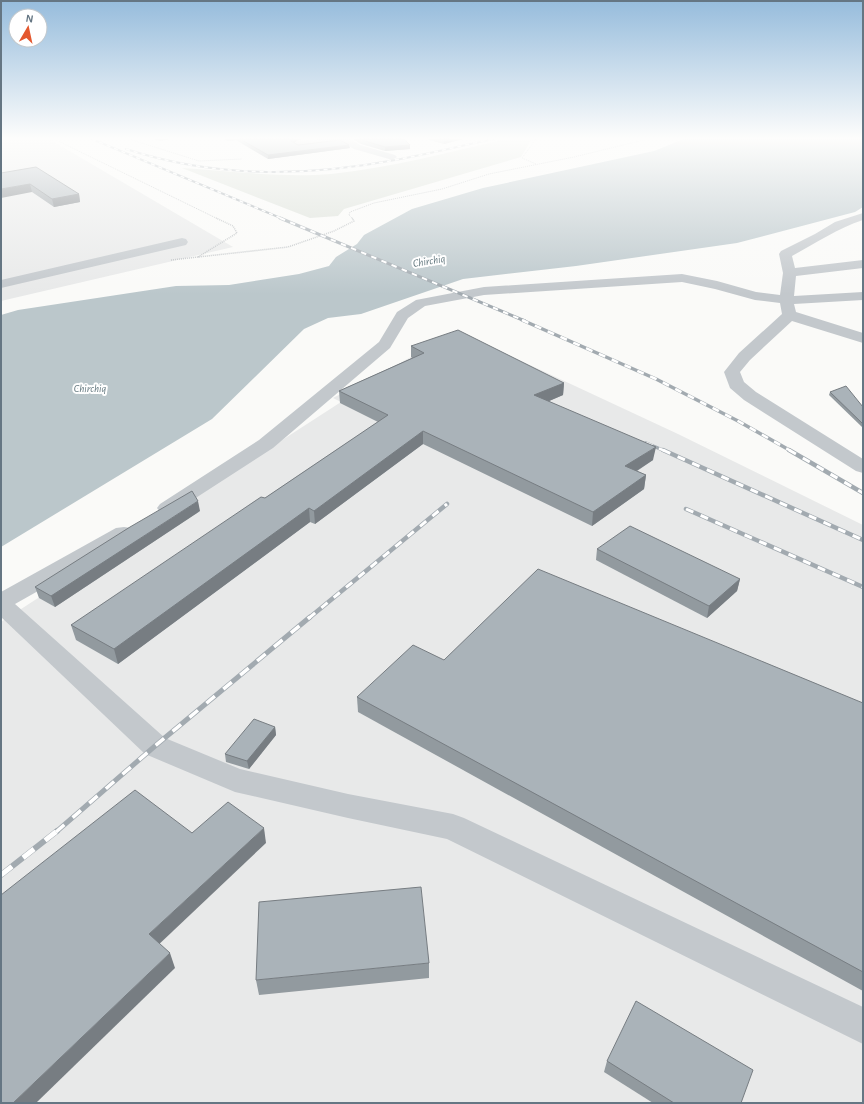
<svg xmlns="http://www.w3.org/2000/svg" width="864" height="1104" viewBox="0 0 864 1104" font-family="'Alegreya Sans',sans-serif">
	<rect width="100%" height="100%" fill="#fafaf8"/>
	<g fill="#e8e9e9">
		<path d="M13,139H49L233,247L1,301V141Z"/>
		<path d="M470,337L678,434L863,525V1103H1V622L341,402L333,398L411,357Z"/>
	</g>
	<path fill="#dadfd7" d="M507,139H532L521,157L344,209L338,216L310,218L182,168C230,171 283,178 331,174C390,168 449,152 507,139Z"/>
	<path fill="#bbc7cb" d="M684,139H863V207L855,212L737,243L576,266L463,279L361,314L328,318L304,329L212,419L1,547V315L18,310L176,286L229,285L299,274L329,266L336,257L357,244L364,235L412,209L483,188L654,151Z"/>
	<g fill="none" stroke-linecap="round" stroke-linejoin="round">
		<g stroke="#bbbfc2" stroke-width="1" stroke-dasharray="1 1" stroke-linecap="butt">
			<path d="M54,139L218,219"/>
			<path d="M129,139L199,161L242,159"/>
			<path d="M536,139L522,158L536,164"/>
			<path d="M353,219L349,215L350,212L374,203L442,189L489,174L574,157L648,139"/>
		</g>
		<g stroke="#bbbfc2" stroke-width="1.5" stroke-dasharray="1 1" stroke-linecap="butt">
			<path d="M198,257L237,233L233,226L216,218"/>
			<path d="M171,260L288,247L334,231L354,221L352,218"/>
		</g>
		<g fill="#c3c8cc" fill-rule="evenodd">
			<path d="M317,139H350L360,145L395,155L397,157L392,160L389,159L354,149L341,142L298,147L293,144L298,141Z"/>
			<path d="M863,213V220C838,228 816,243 792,256L795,268L863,260V268L796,276L794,296L863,292V300L794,304L796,312L863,333V343L792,321L750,360L740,372L744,382L756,392L863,459V473L856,471L744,400L730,388L724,372L739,353L782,314L780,303L755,300L715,289L682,282L484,295L425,306L408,318L390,348L273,448L174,512L167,514L160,512L157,508L160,504L259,440L379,342L397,312L416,300L484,287L682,274L717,281L756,292L780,295L783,273L779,254L781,251L815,234L835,222Z"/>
			<path d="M182,238L186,239L188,242L186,245L1,288V280Z"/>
			<path d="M124,527L132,528L135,533L132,538L15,604L165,738L240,769L348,794L453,814L464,818L863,1007V1044L447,839L348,818L235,792L145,754L1,617V592L116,528Z"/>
		</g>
		<defs>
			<g id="rail-far5">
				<path d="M92,139L283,219"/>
				<path d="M126,149C215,178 304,177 395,160C428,154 460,146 493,139"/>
			</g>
			<path id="rail-far4" d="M280,218L525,321"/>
			<g id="rail-far3">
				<path d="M522,320L656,379L738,421L791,451"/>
				<path d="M646,443L665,451"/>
			</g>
			<g id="rail-far2">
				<path d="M663,450L863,540"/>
				<path d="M789,450L863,493"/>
				<path d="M686,509L863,587"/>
				<path d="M309,618L447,504"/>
			</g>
			<path id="rail-far1" d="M56,832L155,746L310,617"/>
			<path id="rail" d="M1,875L57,831"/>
		</defs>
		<use href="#rail-far5" stroke="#a2aab0" stroke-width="2"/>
		<use href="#rail-far4" stroke="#a2aab0" stroke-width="3"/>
		<use href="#rail-far3" stroke="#a2aab0" stroke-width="3.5"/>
		<use href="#rail-far2" stroke="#a2aab0" stroke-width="4.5"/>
		<use href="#rail-far1" stroke="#a2aab0" stroke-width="5"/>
		<use href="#rail" stroke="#a2aab0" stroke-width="6"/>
		<use href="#rail-far5" stroke="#fff" stroke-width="1.5" stroke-dasharray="4" stroke-linecap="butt"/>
		<use href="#rail-far4" stroke="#fff" stroke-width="2" stroke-dasharray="5.5" stroke-linecap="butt"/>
		<use href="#rail-far3" stroke="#fff" stroke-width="2.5" stroke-dasharray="7" stroke-linecap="butt"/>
		<use href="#rail-far2" stroke="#fff" stroke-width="3" stroke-dasharray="8" stroke-linecap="butt"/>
		<use href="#rail-far1" stroke="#fff" stroke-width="3.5" stroke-dasharray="11" stroke-linecap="butt"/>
		<use href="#rail" stroke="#fff" stroke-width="5" stroke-dasharray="14" stroke-linecap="butt"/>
	</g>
	<g fill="#929a9f">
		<path d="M153,139H170L160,141Z"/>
		<path d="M224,139H302L298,140L294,143L298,145L350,148L268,159L236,140L227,141Z"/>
		<path d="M353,139H404L410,145V149L385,151L361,144Z"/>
		<path d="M426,139H463L444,144Z"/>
		<path d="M1,173L79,194L80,202L54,207L32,192Z"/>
		<path d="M411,346L564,383L563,395L549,401L653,460L637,471L646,475L644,489L592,526L423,444L315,524L310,522L118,664L76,640L71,625L265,498L378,422L340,403L339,391L412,358L411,357Z"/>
		<path d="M830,392L863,407V428L829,395Z"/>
		<path d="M200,511L55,607L39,598L35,587Z"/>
		<path d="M597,549L740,579L737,591L707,618L596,560Z"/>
		<path d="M444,660L863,703V991L358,712L357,697Z"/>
		<path d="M275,727L276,735L249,769L226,762L225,754Z"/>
		<path d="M429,963V978L259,995L256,980Z"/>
		<path d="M607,1061L741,1103H653L604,1072Z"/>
	</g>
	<g fill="#777d82">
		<path d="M159,139H170L160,141Z"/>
		<path d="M227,139H236V140L227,141Z"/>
		<path d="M294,139H302L298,140L292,145L291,141Z"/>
		<path d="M449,139H463L444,144V140Z"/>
		<path d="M349,145L350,148L268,159V155Z"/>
		<path d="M410,145V149L385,151V147Z"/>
		<path d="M30,184L32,192L1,198V189Z"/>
		<path d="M79,194L80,202L54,207L52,199Z"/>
		<path d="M564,383L563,395L533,408L534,395Z"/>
		<path d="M423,431V444L315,524L314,511Z"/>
		<path d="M656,447L653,460L624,479L625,466Z"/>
		<path d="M646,475L644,489L592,526L593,512Z"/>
		<path d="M198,501L200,511L55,607L51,596Z"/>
		<path d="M309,508L310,522L118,664L114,649Z"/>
		<path d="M740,579L737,591L707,618L709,606Z"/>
		<path d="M275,727L276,735L249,769L247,761Z"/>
		<path d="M264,828L266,843L154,949L149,934Z"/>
		<path d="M170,953L175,968L36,1103H13Z"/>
	</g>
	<g fill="#aab3b9" stroke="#777d82">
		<path d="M240,139H294L291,141L298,145L340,140L349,145L268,155Z"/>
		<path d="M359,139H404L410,145L385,147Z"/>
		<path d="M439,139H449L444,140Z"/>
		<path d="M36,167L79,194L52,199L30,184L1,189V173Z"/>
		<path d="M458,330L564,383L534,395L656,447L625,466L646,475L593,512L423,431L314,511L309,508L114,649L71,625L261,497L265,498L388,415L339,391L424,353L411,346Z"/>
		<path d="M846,386L863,407V424L830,392Z"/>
		<path d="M192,491L198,501L51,596L35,587L130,527Z"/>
		<path d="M630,526L740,579L709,606L597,549Z"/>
		<path d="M538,569L863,703V972L357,697L413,645L444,660Z"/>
		<path d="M254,719L275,727L247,761L225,754Z"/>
		<path d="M135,790L192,833L228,802L264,828L149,934L170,953L13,1103H1V895Z"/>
		<path d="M421,887L429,963L256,980L259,902Z"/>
		<path d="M636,1001L753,1070L741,1103H674L607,1061Z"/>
	</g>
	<linearGradient id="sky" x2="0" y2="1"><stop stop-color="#96bcdc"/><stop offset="0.47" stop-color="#fdfdfc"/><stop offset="1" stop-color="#fdfdfc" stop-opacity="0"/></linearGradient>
	<rect width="864" height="294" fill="url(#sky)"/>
	<g text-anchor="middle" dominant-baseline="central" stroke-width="4" stroke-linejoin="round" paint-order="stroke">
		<g font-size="11" font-style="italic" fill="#60757c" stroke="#fff">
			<text transform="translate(429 261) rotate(-9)">Chirchiq</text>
			<text x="90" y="388">Chirchiq</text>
		</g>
	</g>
	<rect width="864" height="1104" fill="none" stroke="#657683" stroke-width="4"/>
	<g transform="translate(28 28) rotate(9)"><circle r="19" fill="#ffffff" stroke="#c1c8cd"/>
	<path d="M0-3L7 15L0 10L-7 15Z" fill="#e4572e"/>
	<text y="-6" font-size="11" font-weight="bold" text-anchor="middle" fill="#657683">N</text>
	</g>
</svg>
